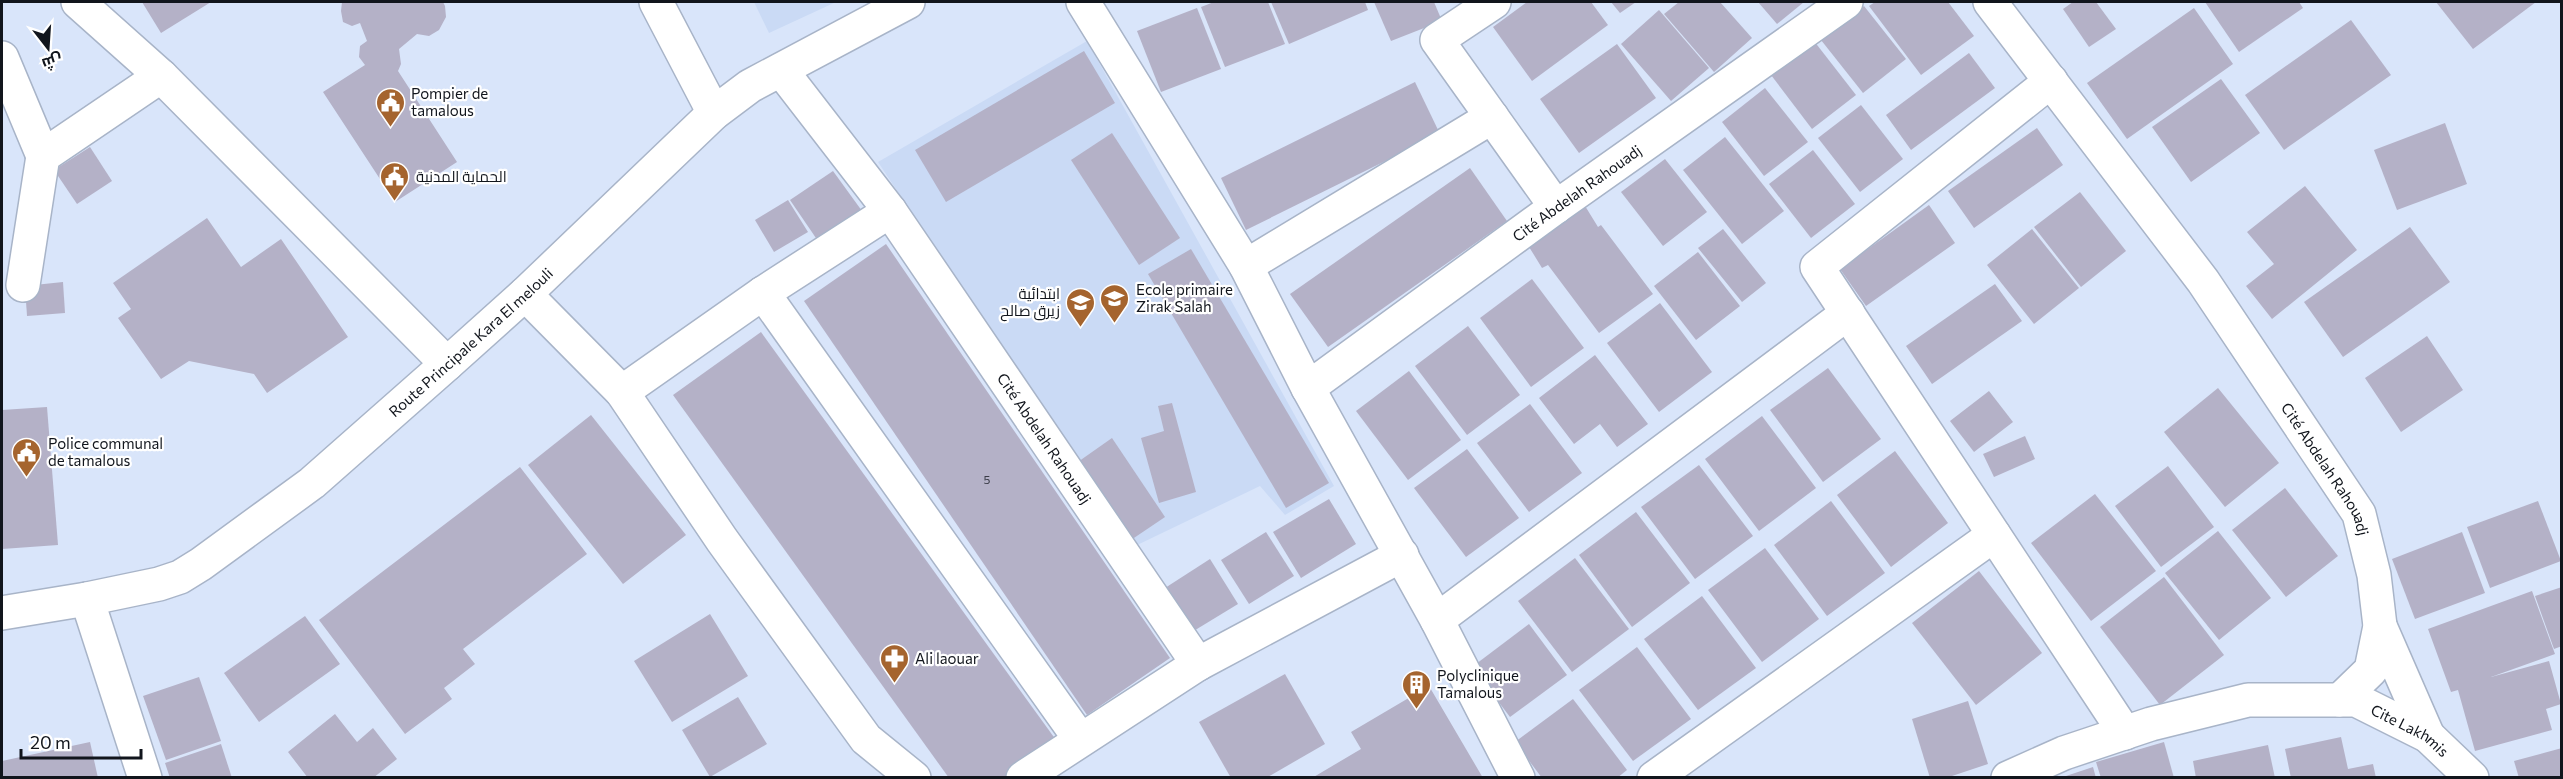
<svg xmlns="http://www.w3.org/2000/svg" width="2563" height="779" viewBox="0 0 2563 779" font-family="Commissioner,Cairo,sans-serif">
	<rect width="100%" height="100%" fill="#d9e5fa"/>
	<g fill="#cadaf5">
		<path d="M754,2H836L769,33Z"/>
		<path d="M1087,41L1334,486L1285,515L1260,486L1133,547L878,162Z"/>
	</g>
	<g fill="#b4b1c7">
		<path d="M142,2H211L161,33Z"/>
		<path d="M342,2H443L445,6L446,17L439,30L429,36L417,34L399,49L401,64L398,71L457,162L395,202L323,92L365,65L359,57L360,46L367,41L360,23L352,26L343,22L341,11Z"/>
		<path d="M1214,2H1268L1285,44L1225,67L1201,7Z"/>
		<path d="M1271,2H1365L1368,10L1289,44Z"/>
		<path d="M1374,2H1434L1442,21L1391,41Z"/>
		<path d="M1527,2H1591L1608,25L1532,81L1493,27Z"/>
		<path d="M1611,2H1636L1620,13Z"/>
		<path d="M1679,2H1720L1752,38L1714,72L1664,14Z"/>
		<path d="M1758,2H1804L1777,24Z"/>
		<path d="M1875,2H1948L1974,36L1921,75L1869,6Z"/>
		<path d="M2073,2H2096L2116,29L2089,47L2063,9Z"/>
		<path d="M2205,2H2299L2303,8L2239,52Z"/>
		<path d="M2436,2H2536L2473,49Z"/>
		<path d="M1864,6L1906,59L1863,93L1821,40Z"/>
		<path d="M1197,8L1221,69L1161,92L1137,31Z"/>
		<path d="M2194,8L2233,64L2127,139L2087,83Z"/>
		<path d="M1659,10L1709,68L1671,101L1621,44Z"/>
		<path d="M2351,20L2391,75L2284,150L2245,95Z"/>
		<path d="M1814,41L1856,95L1812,129L1771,75Z"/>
		<path d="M1617,44L1656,98L1579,153L1540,99Z"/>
		<path d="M1084,51L1115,103L946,202L915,150Z"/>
		<path d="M1969,53L1995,88L1911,150L1886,115Z"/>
		<path d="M2221,79L2260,133L2191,182L2152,127Z"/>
		<path d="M1415,82L1440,134L1246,230L1221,178Z"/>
		<path d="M1765,88L1808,142L1764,176L1722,122Z"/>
		<path d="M1861,105L1903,159L1860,192L1818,138Z"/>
		<path d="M2445,123L2467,184L2397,210L2374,150Z"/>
		<path d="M2037,128L2063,165L1974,228L1948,191Z"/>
		<path d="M1112,133L1180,238L1139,265L1071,160Z"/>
		<path d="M1725,137L1784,211L1742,244L1683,170Z"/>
		<path d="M90,147L112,181L77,204L54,170Z"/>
		<path d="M1813,150L1855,204L1811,238L1769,184Z"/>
		<path d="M1665,159L1707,212L1663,246L1621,192Z"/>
		<path d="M1470,168L1507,221L1328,347L1290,294Z"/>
		<path d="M833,171L862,211L818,241L790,200Z"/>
		<path d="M2305,186L2357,250L2272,319L2246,286L2274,264L2247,232Z"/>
		<path d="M2080,192L2126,251L2081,287L2034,227Z"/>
		<path d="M788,200L808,232L774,252L755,220Z"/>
		<path d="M1582,201L1598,227L1601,225L1653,294L1599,333L1548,265L1542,268L1523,237Z"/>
		<path d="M1929,205L1955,243L1866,306L1840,269Z"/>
		<path d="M207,218L241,267L281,239L348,337L267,393L254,374L189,361L161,379L118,318L131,309L113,283Z"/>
		<path d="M2410,227L2450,282L2343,357L2304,302Z"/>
		<path d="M1723,229L1766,283L1742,302L1698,248Z"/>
		<path d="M2032,229L2079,288L2034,324L1987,265Z"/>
		<path d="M886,244L1170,658L1087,715L804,301Z"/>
		<path d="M1191,249L1329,483L1286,508L1148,274Z"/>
		<path d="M1698,252L1740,306L1696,340L1654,286Z"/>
		<path d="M1532,279L1584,348L1531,387L1480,318Z"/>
		<path d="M63,282L65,313L27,316L25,286Z"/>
		<path d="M1995,284L2022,321L1932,384L1906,346Z"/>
		<path d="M1660,303L1712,372L1659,412L1607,343Z"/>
		<path d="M1468,326L1520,395L1467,435L1415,366Z"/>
		<path d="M761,332L1056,740L1003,778H949L673,395Z"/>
		<path d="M2427,336L2463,390L2401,432L2365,378Z"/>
		<path d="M1595,355L1648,424L1617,447L1600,424L1574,444L1539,398Z"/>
		<path d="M1828,368L1881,439L1823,482L1770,410Z"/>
		<path d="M1409,371L1461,440L1408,480L1356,411Z"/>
		<path d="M2218,388L2279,463L2225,507L2164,432Z"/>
		<path d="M1989,391L2013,422L1974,452L1950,421Z"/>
		<path d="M1172,403L1196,492L1159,503L1141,438L1164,431L1158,406Z"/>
		<path d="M1530,404L1582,473L1529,512L1477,443Z"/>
		<path d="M47,407L58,545L2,549V410Z"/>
		<path d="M591,415L686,535L623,584L528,465Z"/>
		<path d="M1762,416L1816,488L1759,531L1705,459Z"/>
		<path d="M2025,436L2035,459L1994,477L1983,454Z"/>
		<path d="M1112,438L1165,517L1128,542L1075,464Z"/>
		<path d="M1467,449L1519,518L1466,557L1414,488Z"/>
		<path d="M1895,451L1948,523L1891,567L1837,495Z"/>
		<path d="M1699,465L1753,536L1695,579L1641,507Z"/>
		<path d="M2168,466L2214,527L2161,567L2115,506Z"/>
		<path d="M520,467L587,554L463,649L475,664L444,688L452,699L405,734L319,620Z"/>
		<path d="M2285,488L2338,556L2286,597L2232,530Z"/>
		<path d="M2095,494L2156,571L2091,621L2031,543Z"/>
		<path d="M1329,499L1356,544L1301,578L1273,532Z"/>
		<path d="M1831,501L1885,573L1827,616L1774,545Z"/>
		<path d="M2538,501L2561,561L2490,588L2467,527Z"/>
		<path d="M1636,512L1690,583L1632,627L1579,555Z"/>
		<path d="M2218,531L2271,598L2219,640L2165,573Z"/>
		<path d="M1266,532L1294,576L1249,604L1221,560Z"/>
		<path d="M2462,532L2485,593L2415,619L2392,559Z"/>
		<path d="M1765,548L1819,619L1762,662L1708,590Z"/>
		<path d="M1575,558L1629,629L1572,672L1518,601Z"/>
		<path d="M1210,559L1238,604L1192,632L1165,588Z"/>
		<path d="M1979,571L2042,653L1976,705L1912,623Z"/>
		<path d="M2164,577L2224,655L2160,705L2100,627Z"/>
		<path d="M2562,587V646L2554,649L2535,596Z"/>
		<path d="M2532,591L2555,654L2491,677L2549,661L2561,704L2546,709L2552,730L2475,751L2458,690L2451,692L2428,629Z"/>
		<path d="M1702,596L1756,668L1698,710L1644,639Z"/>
		<path d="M710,614L748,676L672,722L634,661Z"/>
		<path d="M305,616L340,664L259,722L224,673Z"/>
		<path d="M1529,624L1567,675L1510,717L1472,667Z"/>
		<path d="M1637,647L1691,719L1633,761L1579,690Z"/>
		<path d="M1285,674L1325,744L1266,778H1231L1199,722Z"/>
		<path d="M199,677L221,741L166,760L143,696Z"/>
		<path d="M1429,686L1483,778H1312L1361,749L1351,732Z"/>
		<path d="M738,697L767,744L710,777L682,730Z"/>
		<path d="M1573,699L1627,770L1617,778H1542L1515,742Z"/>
		<path d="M1968,701L1988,764L1946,778H1930L1912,719Z"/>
		<path d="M335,714L357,742L373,728L397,759L373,778H308L288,752Z"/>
		<path d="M2341,737L2348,769L2373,764L2376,778H2291L2285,749Z"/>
		<path d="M90,742L98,778H2V761Z"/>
		<path d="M2164,742L2174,778H2101L2096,762Z"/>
		<path d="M221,744L232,778H170L165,763Z"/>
		<path d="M2268,745L2275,778H2196L2193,761Z"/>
		<path d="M2562,748V778H2519L2514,761Z"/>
		<path d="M2093,767L2096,778H2063V777Z"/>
	</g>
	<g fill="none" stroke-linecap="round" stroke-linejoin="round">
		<defs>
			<g id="minor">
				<path d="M78,2L161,76L447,364"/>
				<path d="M656,2L714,113"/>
				<path d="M1083,2L1246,266L1308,388L1437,620L1848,313"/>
				<path d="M1494,2L1437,40L1556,207"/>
				<path id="s1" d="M1990,2L2203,281L2359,514L2374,575L2380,626L2371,670L2340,700"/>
				<path d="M2,58L43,156"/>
				<path id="s2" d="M781,70L890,211L1198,664"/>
				<path d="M2051,81L1817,267L2125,733"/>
				<path d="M1246,266L1492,117"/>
				<path d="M23,285L43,156L161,76"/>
				<path d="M763,293L1080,739"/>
				<path d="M525,294L622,392L722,540L866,739L914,778"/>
				<path id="s3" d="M1308,388L1556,207L1846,2"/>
				<path d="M622,392L763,293L890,211"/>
				<path d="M87,599L145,778"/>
				<path d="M1437,620L1518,778"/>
				<path d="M2380,626L2428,736"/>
				<path d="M1023,778L1198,664L1402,555"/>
				<path d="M1654,778L1994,535"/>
				<path id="s4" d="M2008,778L2064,753L2151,724L2248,700H2356L2428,736L2472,778"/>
			</g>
			<g id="secondary">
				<path id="s5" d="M2,613L87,599L159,584L180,577L201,564L312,483L447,364L525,294L714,113L750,86L908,2"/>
			</g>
		</defs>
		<use href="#minor" stroke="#a8b4c8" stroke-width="36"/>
		<use href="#secondary" stroke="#a8b4c8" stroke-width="36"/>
		<use href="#minor" stroke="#fff" stroke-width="33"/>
		<use href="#secondary" stroke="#fff" stroke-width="33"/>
	</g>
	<defs>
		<symbol id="civic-pin" viewBox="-11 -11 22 30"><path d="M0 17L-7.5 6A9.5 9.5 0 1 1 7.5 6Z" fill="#a5642e" stroke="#fff"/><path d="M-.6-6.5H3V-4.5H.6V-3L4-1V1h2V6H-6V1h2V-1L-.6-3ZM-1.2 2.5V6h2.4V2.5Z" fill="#fff"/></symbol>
		<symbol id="school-pin" viewBox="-11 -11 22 30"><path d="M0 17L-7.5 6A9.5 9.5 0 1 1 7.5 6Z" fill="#a5642e" stroke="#fff"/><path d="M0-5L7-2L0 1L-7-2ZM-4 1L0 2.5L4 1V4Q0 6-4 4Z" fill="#fff"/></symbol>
		<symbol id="pharmacy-pin" viewBox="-11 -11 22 30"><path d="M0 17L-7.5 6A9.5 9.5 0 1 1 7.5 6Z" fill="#a5642e" stroke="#fff"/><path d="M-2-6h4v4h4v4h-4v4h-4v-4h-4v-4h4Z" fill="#fff"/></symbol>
		<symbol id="building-pin" viewBox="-11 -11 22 30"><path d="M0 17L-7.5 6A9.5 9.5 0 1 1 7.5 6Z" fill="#a5642e" stroke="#fff"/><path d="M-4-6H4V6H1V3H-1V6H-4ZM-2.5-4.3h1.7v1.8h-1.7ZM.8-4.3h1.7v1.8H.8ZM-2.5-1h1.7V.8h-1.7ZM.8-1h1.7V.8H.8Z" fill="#fff"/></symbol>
	</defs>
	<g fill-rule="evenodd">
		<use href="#civic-pin" x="374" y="86" width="33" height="45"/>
		<use href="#civic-pin" x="378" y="160" width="33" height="45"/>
		<use href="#school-pin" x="1098" y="282" width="33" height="45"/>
		<use href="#school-pin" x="1064" y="286" width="33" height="45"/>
		<use href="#civic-pin" x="10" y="436" width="33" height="45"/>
		<use href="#pharmacy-pin" x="878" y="642" width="33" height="45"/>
		<use href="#building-pin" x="1400" y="668" width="33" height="45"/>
	</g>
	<g text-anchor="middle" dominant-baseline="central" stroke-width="4.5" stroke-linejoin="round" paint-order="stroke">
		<g font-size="12" fill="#3a3c47">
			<text x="987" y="479">5</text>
		</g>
		<g font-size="15" fill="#11151c" stroke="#fff" text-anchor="start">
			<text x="411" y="93">Pompier de<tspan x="411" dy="17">tamalous</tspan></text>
			<text x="416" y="176">الحماية المدنية</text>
			<text x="1136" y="289">Ecole primaire<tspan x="1136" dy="17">Zirak Salah</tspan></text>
			<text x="1060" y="293" text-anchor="end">ابتدائية<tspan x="1060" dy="17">زيرق صالح</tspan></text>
			<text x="48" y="443">Police communal<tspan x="48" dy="17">de tamalous</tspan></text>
			<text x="915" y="658">Ali laouar</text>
			<text x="1437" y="675">Polyclinique<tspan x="1437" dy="17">Tamalous</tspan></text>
		</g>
		<g font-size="15" fill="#11151c" stroke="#fff">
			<text stroke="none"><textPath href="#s3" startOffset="332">Cité Abdelah Rahouadj</textPath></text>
			<text stroke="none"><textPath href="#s5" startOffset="556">Route Principale Kara El melouli</textPath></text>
			<text stroke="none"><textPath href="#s2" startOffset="453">Cité Abdelah Rahouadj</textPath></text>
			<text stroke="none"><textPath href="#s1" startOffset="576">Cité Abdelah Rahouadj</textPath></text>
			<text stroke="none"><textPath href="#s4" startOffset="423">Cite Lakhmis</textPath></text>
		</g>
	</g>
	<rect width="2563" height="779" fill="none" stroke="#11151c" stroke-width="6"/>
	<g transform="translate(48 48) rotate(163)" stroke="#ffffff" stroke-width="4.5" paint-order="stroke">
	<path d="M0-4.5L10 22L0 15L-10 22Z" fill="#11151c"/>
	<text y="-9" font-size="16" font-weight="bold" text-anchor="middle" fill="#11151c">ش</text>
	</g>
	<path d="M21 749v9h120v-9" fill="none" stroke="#11151c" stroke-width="3"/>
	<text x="30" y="749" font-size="18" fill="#11151c" stroke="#ffffff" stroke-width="4.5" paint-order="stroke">20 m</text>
</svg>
